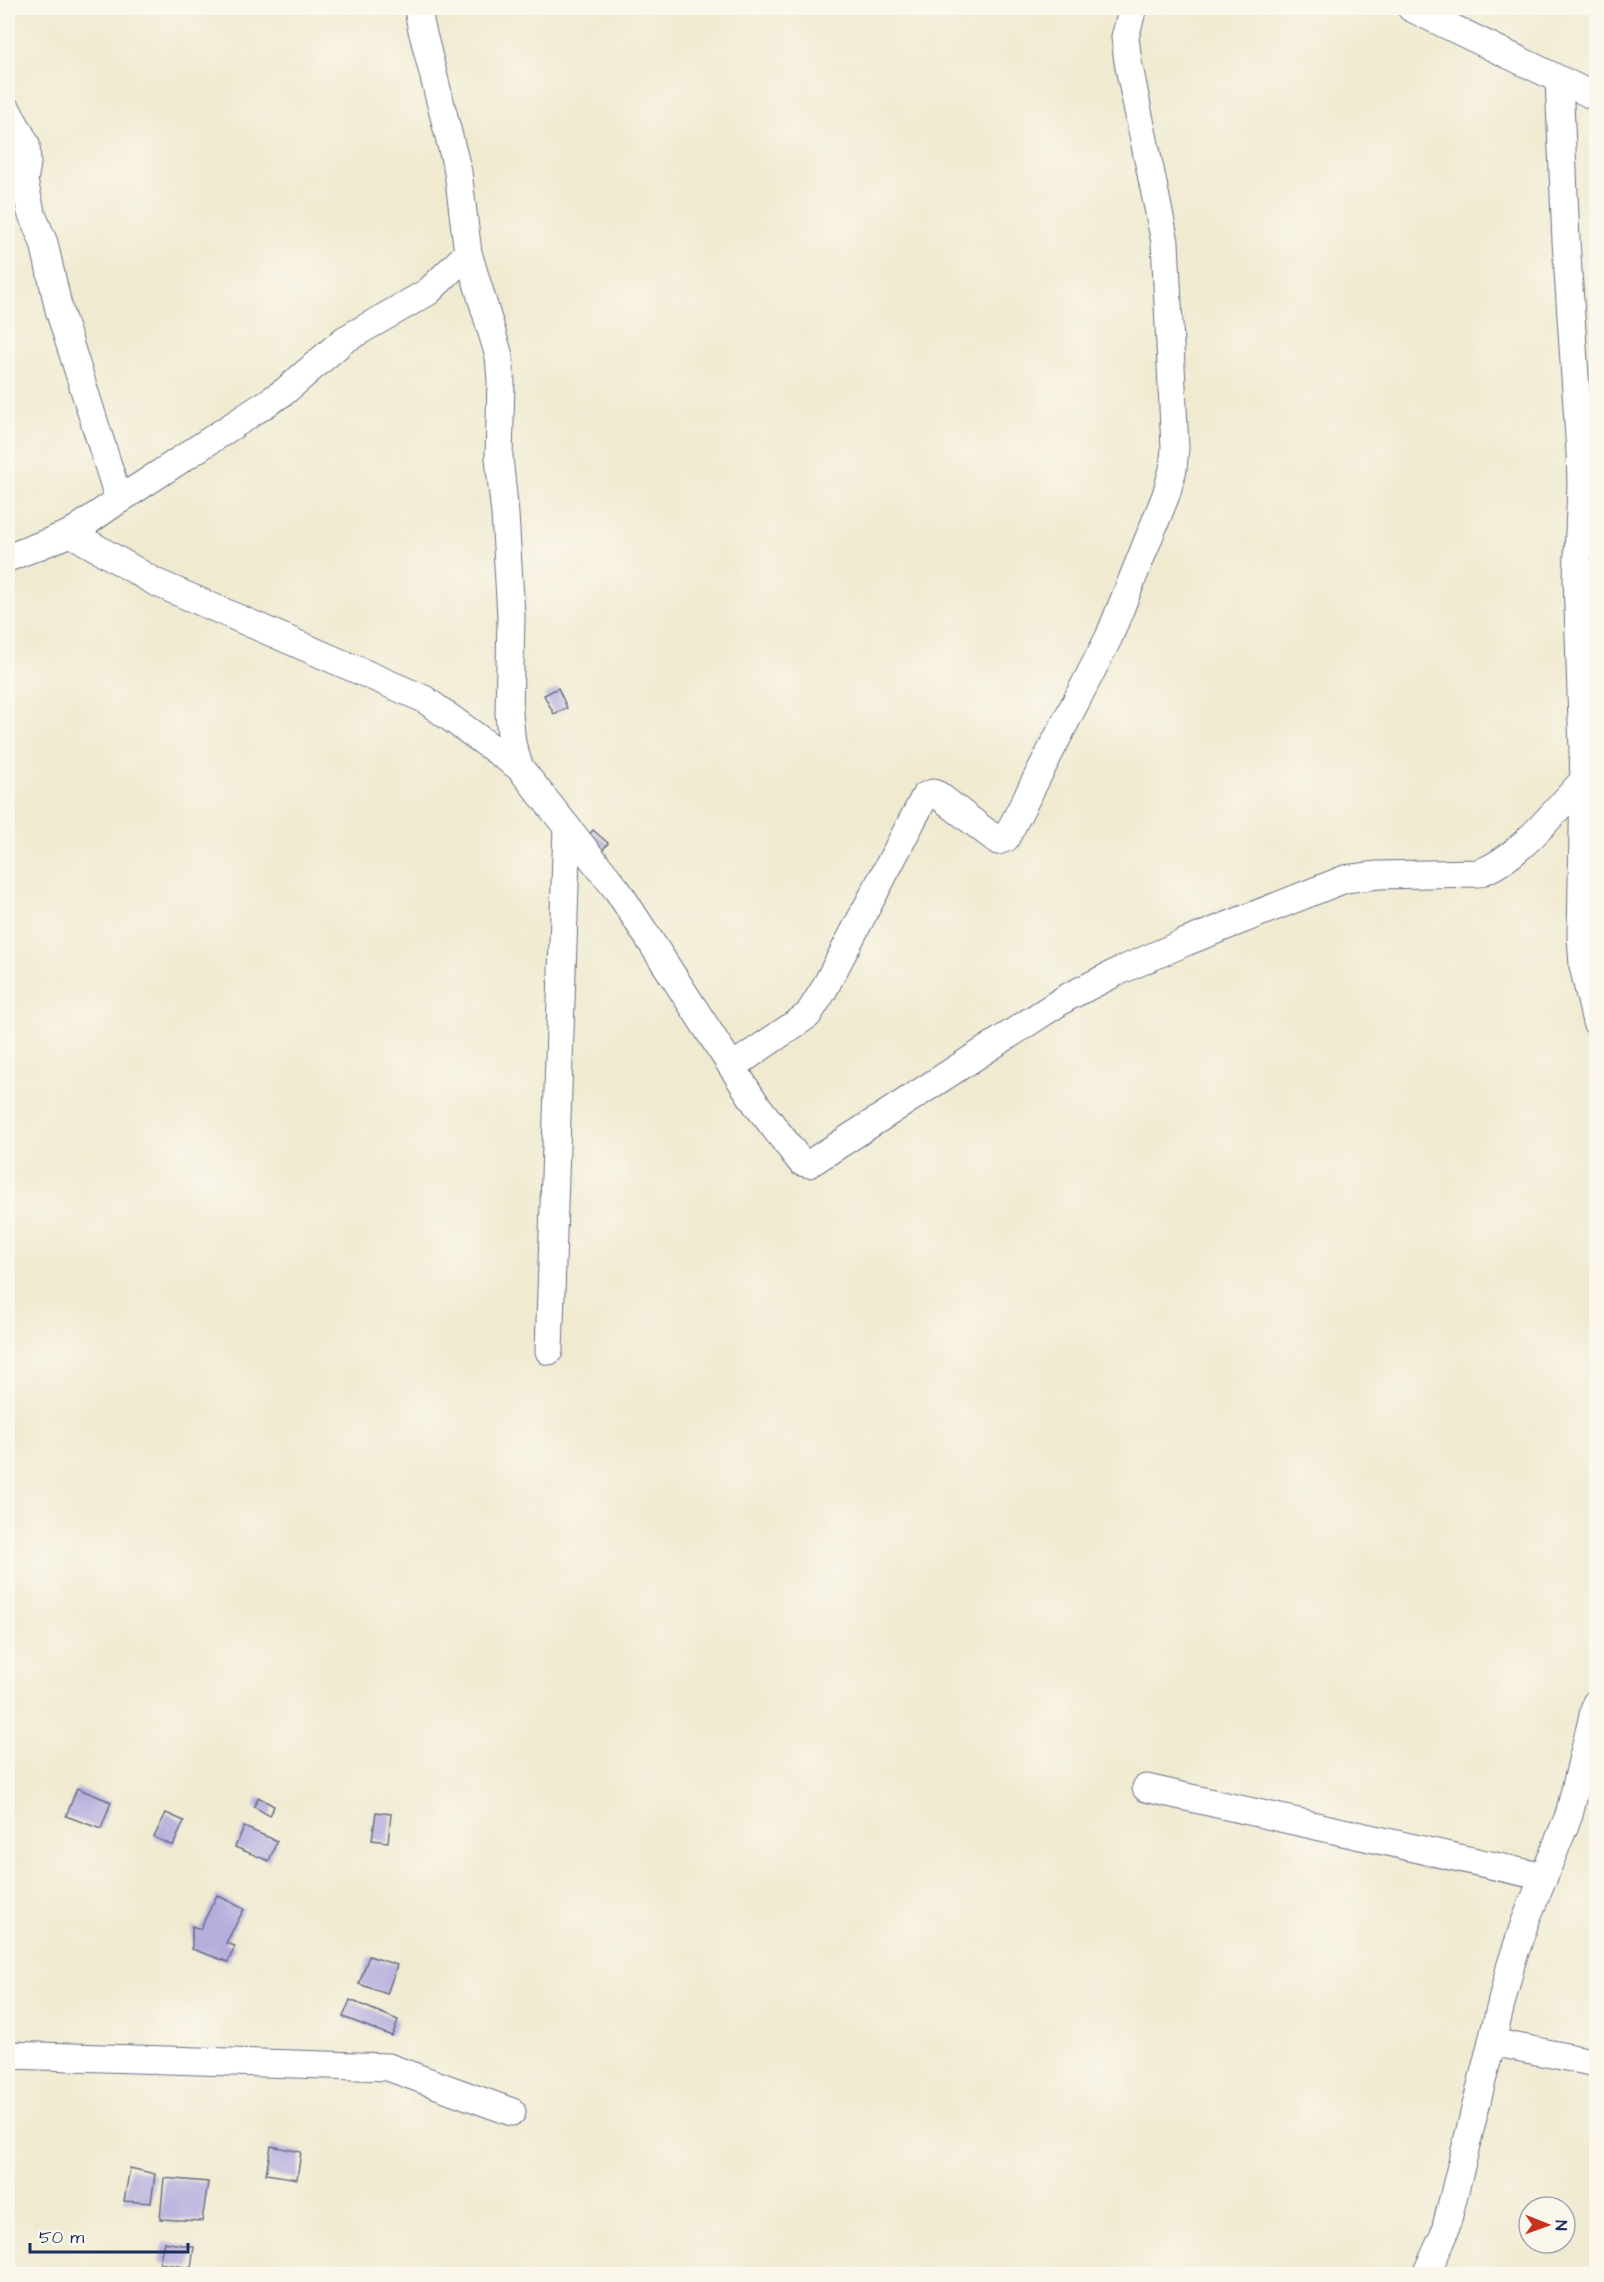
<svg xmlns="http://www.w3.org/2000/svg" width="1604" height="2282" viewBox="0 0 1604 2282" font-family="'Architects Daughter',sans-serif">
	<rect width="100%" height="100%" fill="#fbf7ec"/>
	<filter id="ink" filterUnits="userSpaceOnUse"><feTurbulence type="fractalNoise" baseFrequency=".0167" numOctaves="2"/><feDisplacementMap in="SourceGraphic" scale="12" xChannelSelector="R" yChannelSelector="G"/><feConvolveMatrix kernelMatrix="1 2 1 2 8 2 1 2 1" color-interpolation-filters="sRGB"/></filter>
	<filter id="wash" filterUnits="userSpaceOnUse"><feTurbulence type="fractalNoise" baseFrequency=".008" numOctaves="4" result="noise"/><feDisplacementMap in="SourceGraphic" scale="24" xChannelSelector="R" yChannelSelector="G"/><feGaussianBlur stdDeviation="1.35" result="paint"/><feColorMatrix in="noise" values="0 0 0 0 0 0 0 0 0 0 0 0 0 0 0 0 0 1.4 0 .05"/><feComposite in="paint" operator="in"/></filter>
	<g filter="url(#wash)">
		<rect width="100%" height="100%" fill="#f0ead0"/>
		<g id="blocks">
			<g fill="#b6addd">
				<path d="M558,688L567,708L554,714L544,695Z"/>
				<path d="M593,830L608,843L599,855L583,842Z"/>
				<path d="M77,1788L111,1802L101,1829L66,1816Z"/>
				<path d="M258,1797L274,1806L270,1816L254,1807Z"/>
				<path d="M376,1812L391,1814L388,1842L372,1840Z"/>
				<path d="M166,1813L184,1821L173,1846L154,1837Z"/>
				<path d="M244,1827L277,1841L269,1861L235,1847Z"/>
				<path d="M217,1895L244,1909L226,1943L235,1946L228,1962L192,1949V1926L200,1929Z"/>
				<path d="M369,1956L397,1965L387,1994L359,1984Z"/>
				<path d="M350,2000L398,2020L392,2036L343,2017Z"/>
				<path d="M271,2146L301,2152L297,2179L266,2174Z"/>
				<path d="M130,2168L155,2174L151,2203L124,2201Z"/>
				<path d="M164,2178L208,2182L202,2221L160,2219Z"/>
				<path d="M164,2242L194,2247L191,2268L159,2263Z"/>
			</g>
		</g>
	</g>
	<g filter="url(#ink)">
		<use href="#blocks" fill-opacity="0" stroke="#667086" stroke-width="1.5"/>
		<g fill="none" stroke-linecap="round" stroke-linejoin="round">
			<defs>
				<g id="minor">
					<path d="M418,8L421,26L458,172L468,253L499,356L501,381L499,458L505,514L511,616L509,714L512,744L520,768L618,891L756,1104L801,1162L809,1164L1066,998L1117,972L1186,942L1345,879L1378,875L1478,873C1517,861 1556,809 1584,780L1577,577L1581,486L1580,452L1566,241L1559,80"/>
					<path d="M1411,8L1596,97"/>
					<path d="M8,111L26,144L27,163L24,181L31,212L44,243L59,310L119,500L71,533L8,558"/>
					<path d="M119,500L284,392L344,340L428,292L468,253"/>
					<path d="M71,533L155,582L424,699L520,768"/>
					<path d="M1584,780L1581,935L1583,966L1596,1022"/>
					<path d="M732,1067L808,1015L823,991L925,796L933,793L938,795L998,841L1006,838L1109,637L1166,495L1173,469L1175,448L1165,242L1128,62L1125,37L1133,8"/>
					<path d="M549,1351L567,827"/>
					<path d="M1146,1788L1544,1877"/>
					<path d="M1492,2042L1596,2063"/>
					<path d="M8,2055L388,2067L512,2112"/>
					<path d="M1426,2274L1444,2235L1511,1964L1525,1922L1569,1815L1596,1703"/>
				</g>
			</defs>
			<use href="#minor" stroke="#667086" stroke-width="29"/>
			<use href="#minor" stroke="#fff" stroke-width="27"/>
		</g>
	</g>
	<rect width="1604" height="2282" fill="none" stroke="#fbf7ec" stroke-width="30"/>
	<g transform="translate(1547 2225) rotate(91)"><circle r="28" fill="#fbf7ec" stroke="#a1a7b3" stroke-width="1.5"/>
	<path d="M0-4.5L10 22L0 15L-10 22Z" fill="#c8321e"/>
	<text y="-9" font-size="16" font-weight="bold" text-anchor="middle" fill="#1b2f5e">N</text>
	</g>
	<path d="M30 2243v9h158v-9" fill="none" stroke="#1b2f5e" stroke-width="3"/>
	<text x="39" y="2243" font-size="18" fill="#1b2f5e" stroke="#fbf7ec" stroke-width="4.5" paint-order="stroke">50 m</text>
</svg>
